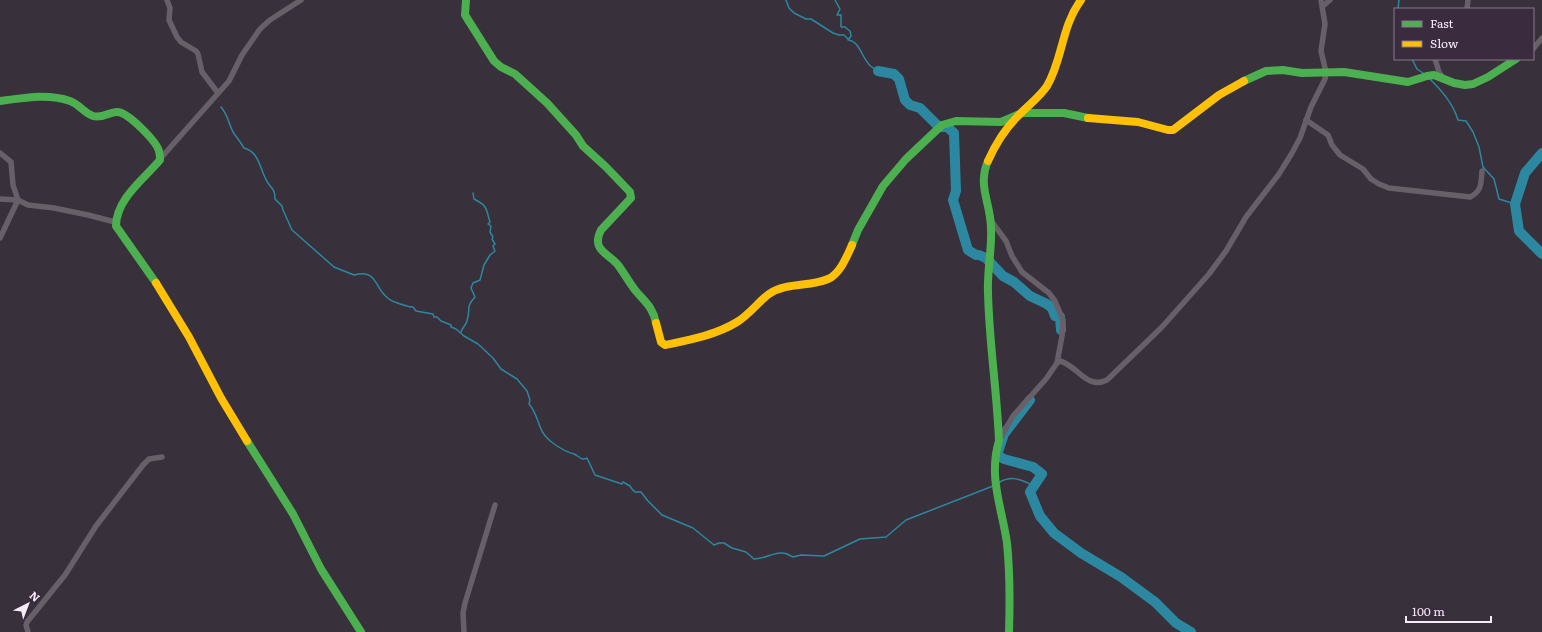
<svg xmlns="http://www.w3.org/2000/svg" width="1542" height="632" viewBox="0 0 1542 632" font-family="Literata,serif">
	<rect width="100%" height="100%" fill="#38303a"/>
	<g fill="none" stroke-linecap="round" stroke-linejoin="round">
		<g stroke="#2c88a1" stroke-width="1.5">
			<path d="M786,0L789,8L794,13L806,19H811L833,33L839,35H844L848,39"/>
			<path d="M835,0L840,9L837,15H841V27H845L850,31L851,36L848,40C859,41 861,55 868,63C870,67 875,69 878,71"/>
			<path d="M1398,9L1399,0"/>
			<path d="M1412,59L1417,69L1423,73"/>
			<path d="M1429,78C1441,90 1453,103 1458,120L1466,121L1473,132L1479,147L1483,167L1494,179L1499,199L1515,204"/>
			<path d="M221,107C229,116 229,127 235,135C239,140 241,143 244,148C260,152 260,171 268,183C273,190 275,190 275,199L282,206L283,210L292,230L334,267L354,275C378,268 374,289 389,299C392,302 397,302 400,304C405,305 408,307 413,307L416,311L433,314L434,317H437L441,321L451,325V327L456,329L464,336L478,344L493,358L501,369L517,379L527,391L530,400L529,404C536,412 537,420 541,429C545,440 563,451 574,454C579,456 581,461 587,458L595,475L622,484L623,482L630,486L632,489L635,492H641L648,501L662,515L693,528L714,545L719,543H724L732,548L746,552L754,559C766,559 777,550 787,554C789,555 791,556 793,557L801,555L824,556L860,539L886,537L906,520L993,486"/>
			<path d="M461,332C462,328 466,325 467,321C471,310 465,307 475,297L471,288L473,283L480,280L484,265L490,255L495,251L493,246L495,244L492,239L493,237L490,232L491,226L488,224L490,222C486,209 488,206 474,199L473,193"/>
			<path d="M998,483C1011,475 1021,479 1034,486"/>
		</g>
		<g stroke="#2c88a1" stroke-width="10">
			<path d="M878,71L894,74L899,79L905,100L910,105L920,108L936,124L940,127H947L954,133L956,191L953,200L968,250L976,255H979L986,258L1003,276L1014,282L1030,296L1047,304L1052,308L1055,316L1060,317L1061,330"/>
			<path d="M1542,153L1525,173L1515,204L1519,231L1542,254"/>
			<path d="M1030,400L1004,434L997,455L1004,459L1033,467L1042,474L1030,492L1040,516L1054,533L1081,553L1121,577L1155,602L1176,623L1191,632"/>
		</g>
		<g stroke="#676069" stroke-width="5.5">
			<path d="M167,0L170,8L169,20L177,37L181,42L196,51L198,54L202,72L218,93"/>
			<path d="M1323,6L1330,0"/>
			<path d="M1467,9L1468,0"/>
			<path d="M1533,49L1542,38"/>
			<path d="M1435,59L1439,72L1444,79"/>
			<path d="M1306,120L1328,135L1332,145L1340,155L1363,169L1371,179L1379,184L1389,188L1470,197C1482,191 1481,183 1482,171"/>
			<path d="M0,153L11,162L13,185L18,200L0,238"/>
			<path d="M160,159L229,81L242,55L260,29L270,20L301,0"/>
			<path d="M0,199L18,200L28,205L54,208L88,215L115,222"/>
			<path d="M992,222L1006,241L1012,256L1022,272L1049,293L1055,301L1063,320L1062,336L1057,363L1046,379L1013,416L1000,439"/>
			<path d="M1057,363L1060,361C1078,366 1087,390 1107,380L1162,327L1209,274L1226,251L1246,217L1279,174L1292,153L1300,138L1311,107L1325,79L1326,72L1321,51L1325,24L1321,0"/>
			<path d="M28,632L26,625L27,622L65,575L96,526L143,465L149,459L162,457"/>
			<path d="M464,632L463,613L465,603L495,505"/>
		</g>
		<g stroke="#4caf50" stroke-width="8">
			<path d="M466,0L465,15L494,61L501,67L515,74L547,103L576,135L583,146L606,167L630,192L631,198L601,230C598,236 596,242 600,248C604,254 613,259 618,265C624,273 629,282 635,290C645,302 653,307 656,323"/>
			<path d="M1244,81L1266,71L1283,70L1302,73L1344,72L1408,82L1427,76L1434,75L1454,83L1465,85L1473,84L1488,77L1516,59"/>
			<path d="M0,101C23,98 48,93 70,101C79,104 84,113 93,116C102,119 109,112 117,112C128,112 156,141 159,151C160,154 160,157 160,160C144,179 116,199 116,226L156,283"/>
			<path d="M988,161C977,186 991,203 991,229C992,250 987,271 988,292C989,342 997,391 999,441C988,477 1002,508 1007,543C1010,573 1010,602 1009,632"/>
			<path d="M852,245L858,230L883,186L906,159L942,125L956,121L1001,122L1022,113H1064L1088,118"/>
			<path d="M247,441L293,514L321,569L361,632"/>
		</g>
		<g stroke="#ffc107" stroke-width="8">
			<path d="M1088,118L1138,122L1168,130H1173L1219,95L1244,81"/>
			<path d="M988,161C995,145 1005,129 1017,117C1027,106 1039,98 1047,86C1063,59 1061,27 1081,0"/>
			<path d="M156,283L189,337L221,398L247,441"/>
			<path d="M656,323L661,342L665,345C689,340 716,335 737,322C750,314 759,301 769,294C787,282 810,287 828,279C840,274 847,256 852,245"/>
		</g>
	</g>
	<rect x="1394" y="8" width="140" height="52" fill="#3b2b3f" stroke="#867889"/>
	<rect x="1402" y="21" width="20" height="6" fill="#4caf50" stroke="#867889"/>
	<text x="1430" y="28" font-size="12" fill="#f6ebf8">Fast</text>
	<rect x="1402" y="41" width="20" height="6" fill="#ffc107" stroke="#867889"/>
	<text x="1430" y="48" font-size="12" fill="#f6ebf8">Slow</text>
	<g transform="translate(28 604) rotate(42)" stroke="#3b2b3f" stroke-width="3" paint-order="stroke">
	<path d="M0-3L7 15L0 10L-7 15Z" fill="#f6ebf8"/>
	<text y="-6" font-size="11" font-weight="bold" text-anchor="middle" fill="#f6ebf8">N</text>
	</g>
	<path d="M1406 616v6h85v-6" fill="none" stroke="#f6ebf8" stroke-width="2"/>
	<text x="1412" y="616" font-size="12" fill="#f6ebf8" stroke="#3b2b3f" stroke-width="3" paint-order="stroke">100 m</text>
</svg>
